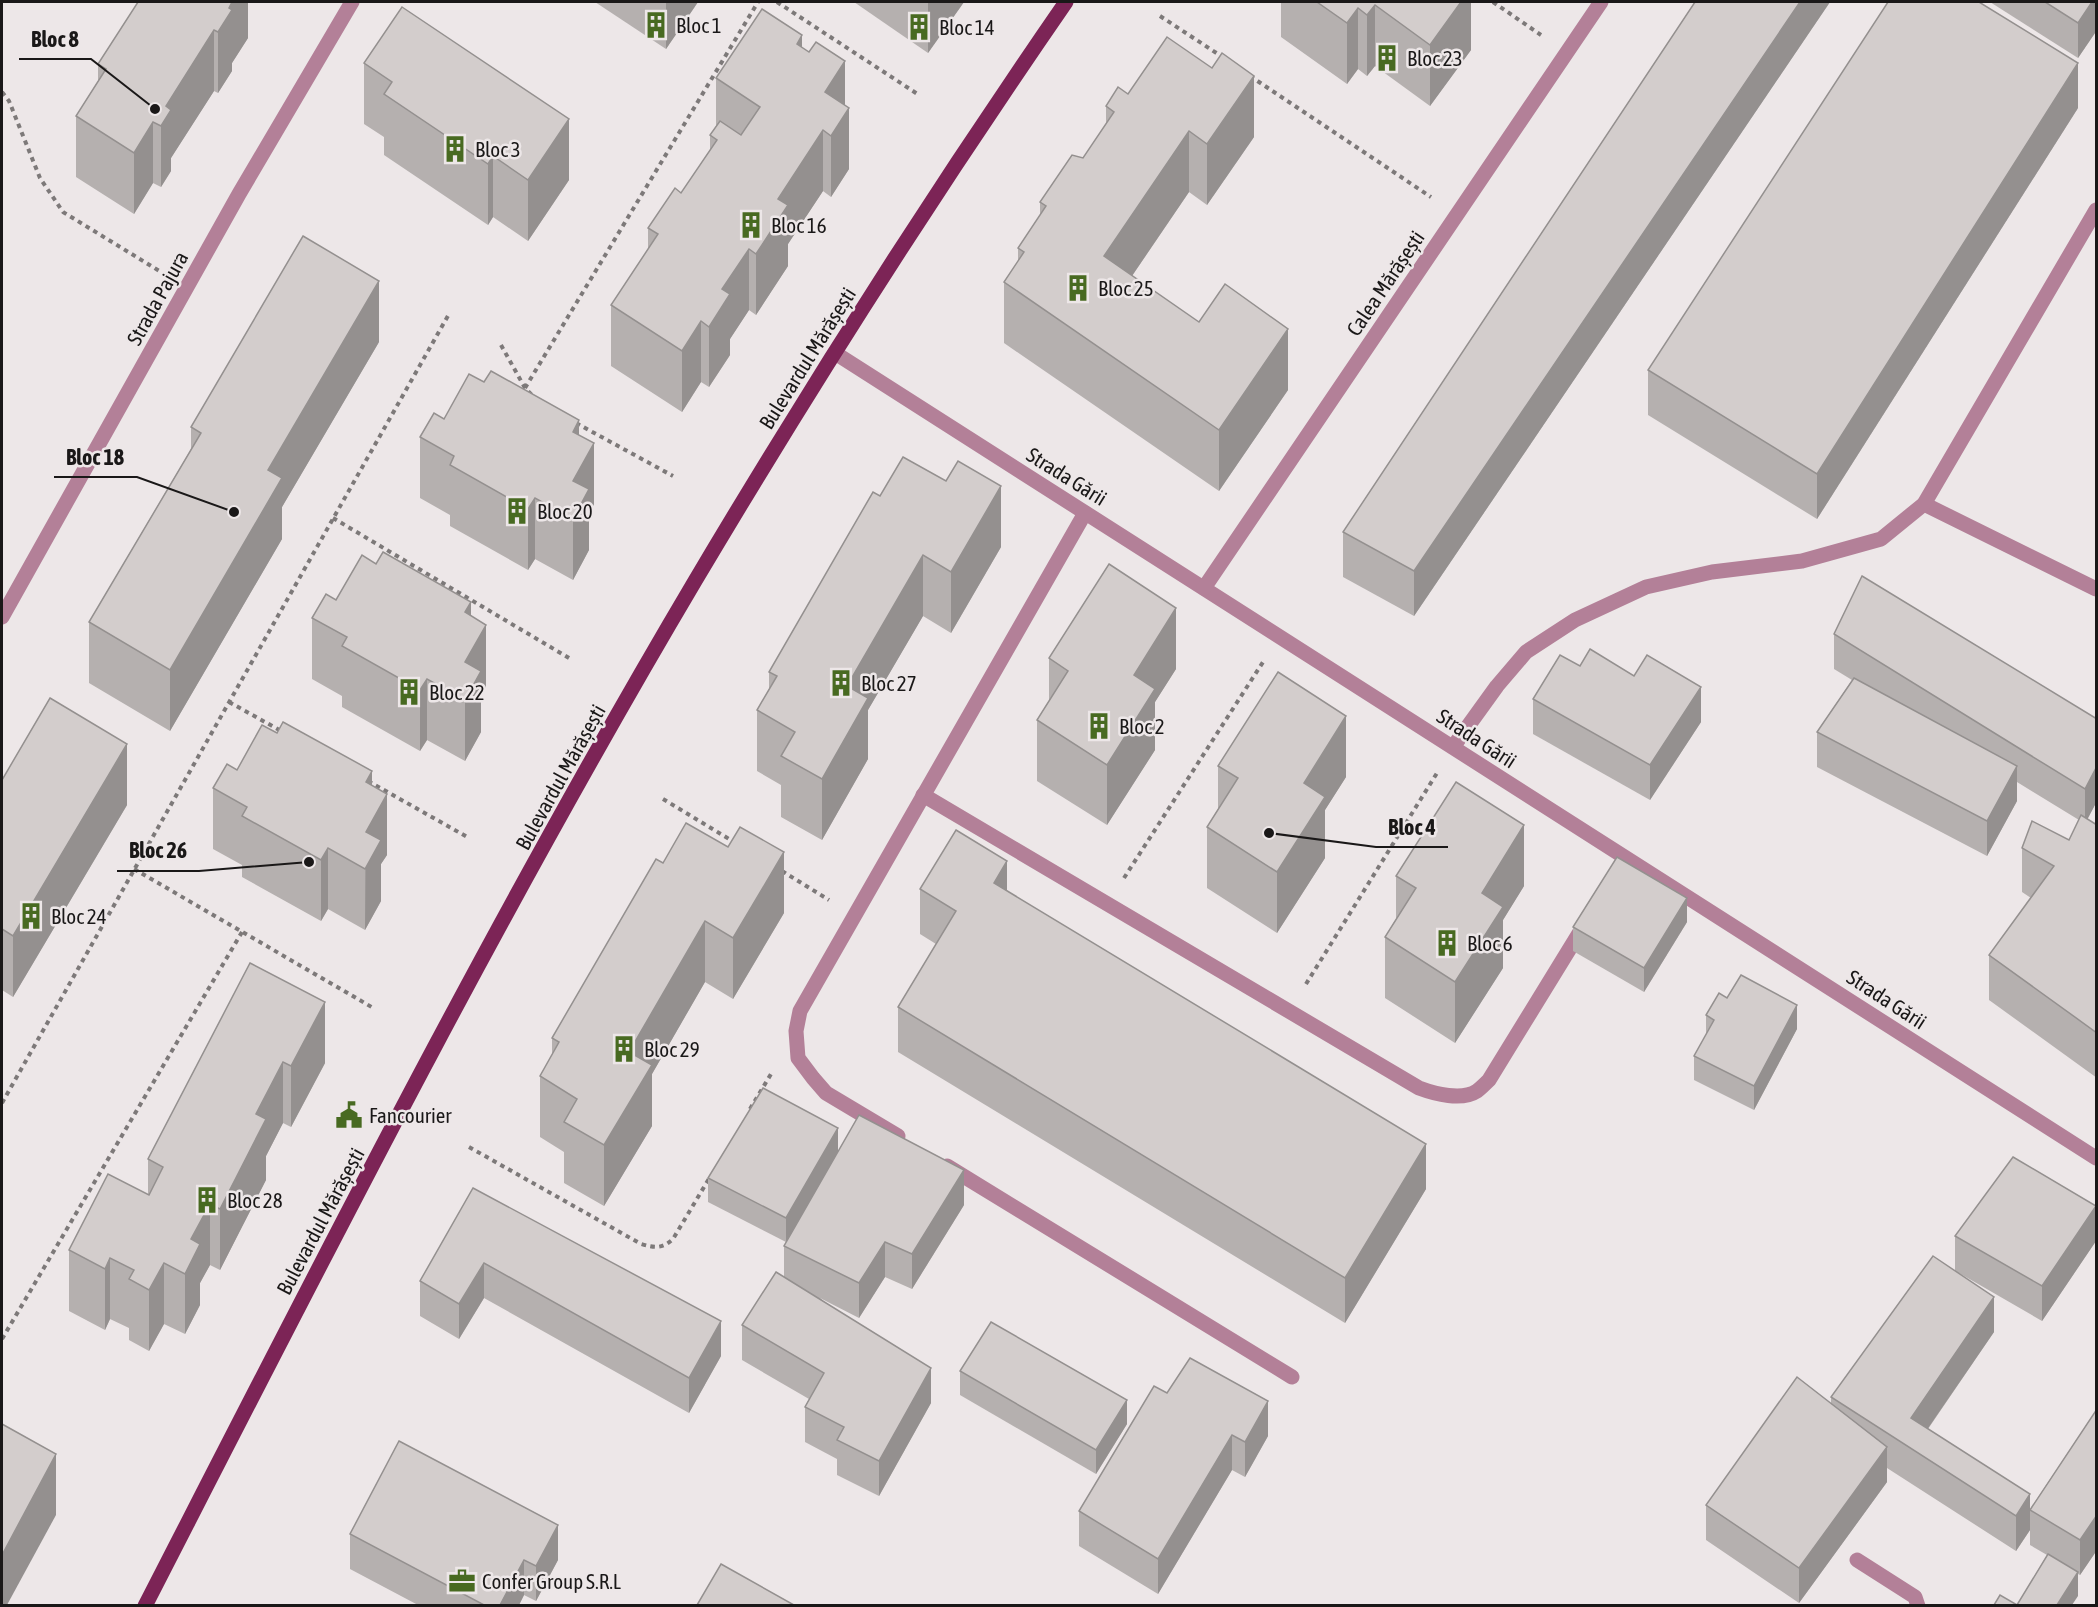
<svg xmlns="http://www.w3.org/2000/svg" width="2098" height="1607" viewBox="0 0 2098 1607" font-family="'Asap Condensed',sans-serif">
	<rect width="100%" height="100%" fill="#ede7e8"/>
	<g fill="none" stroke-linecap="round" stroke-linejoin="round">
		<g stroke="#7d7979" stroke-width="4" stroke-dasharray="4.5 4.5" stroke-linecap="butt">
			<path d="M777,2L919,95"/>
			<path d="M1493,2L1541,35"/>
			<path d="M1160,16L1224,58"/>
			<path d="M1250,76L1431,197"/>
			<path d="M2,92L9,101L40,178L63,212L161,272"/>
			<path d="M501,345L525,388L534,397"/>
			<path d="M525,388L758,2"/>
			<path d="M576,423L673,476"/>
			<path d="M333,518L569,658"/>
			<path d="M229,702L283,732"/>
			<path d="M368,781L469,838"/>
			<path d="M663,799L734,842"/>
			<path d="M134,869L375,1009"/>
			<path d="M782,871L829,900"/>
			<path d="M1124,878L1263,662"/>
			<path d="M1306,984L1437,773"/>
			<path d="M2,1103L449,314"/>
			<path d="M750,1109L771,1074"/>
			<path d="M469,1147L641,1244C655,1248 662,1249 673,1239L710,1177"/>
			<path d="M2,1339L242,932"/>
		</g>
		<g stroke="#b38098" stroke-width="15">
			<path d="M1924,504L2096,589"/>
			<path d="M2,617L239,194L352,2"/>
			<path d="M1453,747L1497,686L1526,652L1575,620L1646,587L1712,572L1802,561L1881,539L1924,504L2096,210"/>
			<path d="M923,795L1419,1088C1435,1094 1462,1101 1477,1091C1481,1088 1485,1084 1489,1080L1583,927"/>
			<path d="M898,1136L826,1093L813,1078L798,1058L796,1031L800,1011L1085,513"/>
			<path d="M947,1166L1292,1377"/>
		</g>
		<g stroke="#b38098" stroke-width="15">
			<path d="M835,353L2096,1158"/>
			<path d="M1204,588L1601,2"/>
			<path d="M1857,1560L1915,1597L1918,1606"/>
		</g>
		<path stroke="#7c2456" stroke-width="15" d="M145,1606C322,1261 497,915 695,581C812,384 936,190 1066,2"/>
	</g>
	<g fill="#b5b0af">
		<path d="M248,2V38L232,63V71L218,93L214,91L171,158V171L161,187L153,183L134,214L76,177V116L98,81V64Z"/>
		<path d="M595,2H698L666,49Z"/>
		<path d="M854,2H964L928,53Z"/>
		<path d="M1281,2H1471V50L1430,106L1375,66L1367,76L1358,69L1347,84L1281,37Z"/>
		<path d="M1695,2H1830L1414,616L1343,577V532Z"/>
		<path d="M1990,2H2097V30L2078,58Z"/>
		<path d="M802,48L845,105L849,169L831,197L823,191L788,244V266L756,315L749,310L730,339V355L709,387L701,382L682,412L611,366V305L648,249V228L681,193L710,150V135L716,126V78Z"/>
		<path d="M364,63L569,180L528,241L493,217L488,225L384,155V137L364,124Z"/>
		<path d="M1128,94L1254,137L1207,205L1189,192L1132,276L1288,390L1219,491L1004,343V282L1018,261V248L1040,215V202L1083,158L1106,125V106Z"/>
		<path d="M2078,108L1817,519L1648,415V370Z"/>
		<path d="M379,342L282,507V539L170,731L89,683V622L191,449V427Z"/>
		<path d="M444,419L579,435L594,504L589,514V550L573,580L535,559L528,570L450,526V515L420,498V437Z"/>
		<path d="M880,496L1001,547L951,633L923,616L868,710V759L822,840L781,817V785L757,771V710L769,689V672Z"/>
		<path d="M376,564L471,616L486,686L481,696V732L465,761L427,740L420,751L342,707V696L312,679V618L336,600Z"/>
		<path d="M1834,634L2097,719V801L2087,819L2097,825V1078L1989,1000V955L2031,898L2022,892V848L2069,840L2079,820L2017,782V801L1987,856L1817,767V732L1852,680L1834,669Z"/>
		<path d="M1049,658L1176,669L1155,702V750L1107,825L1037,781V720L1049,701Z"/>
		<path d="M1580,666L1701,722L1650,800L1533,734V699Z"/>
		<path d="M1218,766L1346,777L1325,810V858L1277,933L1207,888V827L1218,809Z"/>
		<path d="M237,770L372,786L387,855L381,864V901L365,930L328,909L321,921L242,877V865L213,849V788Z"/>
		<path d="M2,780L127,805L13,997L2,990Z"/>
		<path d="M663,863L784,913L733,999L705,982L652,1074V1126L604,1206L564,1183V1152L540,1137V1076L552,1055V1038Z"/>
		<path d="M1396,876L1524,886L1503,920V968L1455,1043L1385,998V937L1396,919Z"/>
		<path d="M920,889L1007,891L1426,1189L1345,1323L898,1052V1007L936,944L920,934Z"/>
		<path d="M1687,922L1644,992L1573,951V927Z"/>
		<path d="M250,963L325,1063L291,1127L283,1123L266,1156V1180L220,1270L210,1265L200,1283V1305L185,1334L164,1324L149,1351L129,1340V1328L110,1319L105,1330L69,1311V1250L148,1194V1159Z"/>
		<path d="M1727,998L1797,1029L1754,1110L1694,1080V1056L1706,1035V1015Z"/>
		<path d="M838,1152L786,1242L708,1202V1178Z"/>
		<path d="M473,1188L721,1356L689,1413L484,1298L459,1339L420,1316V1281Z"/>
		<path d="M964,1205L912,1289L885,1277L859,1318L820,1298L931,1403L879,1496L837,1475V1459L805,1442V1407L809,1399L742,1360V1325L784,1276V1246Z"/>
		<path d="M1955,1236L2096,1241L2042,1321L1959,1273L1994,1332L1928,1429L2030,1509L2097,1409V1550L2080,1575L2078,1574V1596L2017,1605L2047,1555L2030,1545V1530L2016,1551L1887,1468V1482L1799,1603L1706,1540V1505L1831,1404V1397L1955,1271Z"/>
		<path d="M960,1371L1127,1424L1096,1474L960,1395Z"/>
		<path d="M1167,1393L1268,1436L1245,1477L1232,1470L1158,1594L1079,1546V1511Z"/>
		<path d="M350,1534L558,1560L536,1601L524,1595L519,1605H418L350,1569Z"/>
	</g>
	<g fill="#94908f">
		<path d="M232,2H248V38L232,63V71L218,93V32L229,8Z"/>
		<path d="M666,2H698L666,49Z"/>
		<path d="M928,2H964L928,53Z"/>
		<path d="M1461,2H1471V50L1430,106V45Z"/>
		<path d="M1800,2H1830L1414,616V571Z"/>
		<path d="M2092,2H2097V30L2078,58V23Z"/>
		<path d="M1375,5V66L1367,76V15Z"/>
		<path d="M1358,8V69L1347,84V23Z"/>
		<path d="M214,30V91L171,158V171L161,187V126L166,106Z"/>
		<path d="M802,35V96L797,44Z"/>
		<path d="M845,61V114L849,108V169L831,197V136L825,92Z"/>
		<path d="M2078,63V108L1817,519V474Z"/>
		<path d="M1254,76V137L1207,205V144Z"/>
		<path d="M569,119V180L528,241V180Z"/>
		<path d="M153,122V183L134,214V153Z"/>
		<path d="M823,130V191L788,244V266L756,315V254L778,199Z"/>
		<path d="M1189,131V192L1104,317V256Z"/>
		<path d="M493,156V217L488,225V164Z"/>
		<path d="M749,249V310L730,339V355L709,387V327L722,289Z"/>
		<path d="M379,281V342L282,507V539L170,731V670L268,470Z"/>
		<path d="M701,321V382L682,412V351Z"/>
		<path d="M1288,329V390L1219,491V430Z"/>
		<path d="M579,420V470L594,443V504L589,514V550L573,580V432Z"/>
		<path d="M1001,486V547L951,633V572Z"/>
		<path d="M535,498V559L528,570V509Z"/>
		<path d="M923,555V616L868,710V759L822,840V779L847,686Z"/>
		<path d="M471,602V651L486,625V686L481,696V732L465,761V612Z"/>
		<path d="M1176,608V669L1155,702V750L1107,825V765L1134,675Z"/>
		<path d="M427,679V740L420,751V690Z"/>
		<path d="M1701,687V722L1650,800V765Z"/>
		<path d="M1346,716V777L1325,810V858L1277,933V872L1304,783Z"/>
		<path d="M127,744V805L13,997V936Z"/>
		<path d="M2017,766V801L1987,856V821Z"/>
		<path d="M2097,766V801L2085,824V789Z"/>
		<path d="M372,771V821L387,794V855L381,864V901L365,930L366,782Z"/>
		<path d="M1524,825V886L1503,920V968L1455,1043V982L1482,893Z"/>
		<path d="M328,848V909L321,921V860Z"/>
		<path d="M784,852V913L733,999V938Z"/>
		<path d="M1007,861V906L994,883Z"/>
		<path d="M1687,898V922L1644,992V968Z"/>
		<path d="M705,921V982L652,1074V1126L604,1206V1145L629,1052Z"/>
		<path d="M325,1002V1063L291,1127V1066Z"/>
		<path d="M1797,1005V1029L1754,1110V1086Z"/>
		<path d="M283,1062V1123L266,1156V1180L220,1270V1209L256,1114Z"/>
		<path d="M838,1128V1152L786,1242V1218Z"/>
		<path d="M1426,1144V1189L1345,1323V1278Z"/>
		<path d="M964,1170V1205L912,1289V1254Z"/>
		<path d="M210,1204V1265L200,1283V1305L185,1334V1274L191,1239Z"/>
		<path d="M2096,1206V1241L2042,1321V1286Z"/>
		<path d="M885,1242V1277L859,1318V1283Z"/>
		<path d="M110,1258V1319L105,1330V1269Z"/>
		<path d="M164,1263V1324L149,1351V1290Z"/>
		<path d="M484,1263V1298L459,1339V1304Z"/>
		<path d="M1994,1297V1332L1913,1450L1911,1418Z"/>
		<path d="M721,1321V1356L689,1413V1378Z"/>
		<path d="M931,1368V1403L879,1496V1461Z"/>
		<path d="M1127,1400V1424L1096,1474V1450Z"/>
		<path d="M1268,1401V1436L1245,1477V1442Z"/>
		<path d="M1232,1435V1470L1158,1594V1559Z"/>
		<path d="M1887,1447V1482L1799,1603V1568Z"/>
		<path d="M56,1454V1515L7,1605H2V1555Z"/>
		<path d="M2030,1494V1530L2016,1551V1516Z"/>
		<path d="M2097,1515V1550L2080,1575V1540Z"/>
		<path d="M558,1525V1560L536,1601V1566Z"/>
		<path d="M524,1560V1595L519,1605H500Z"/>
		<path d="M2078,1572V1596L2072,1605H2057Z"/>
	</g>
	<g fill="#d3cdcc" stroke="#94908f" stroke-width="1.5">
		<path d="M138,2H232L229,8L232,10L218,32L214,30L166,106L171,110L161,126L153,122L134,153L76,116L106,69L98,64Z"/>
		<path d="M1317,2H1461L1430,45L1375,5L1367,15L1358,8L1347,23Z"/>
		<path d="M1695,2H1800L1414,571L1343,532Z"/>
		<path d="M1888,2H1979L2078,63L1817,474L1648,370Z"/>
		<path d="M2045,2H2092L2078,23Z"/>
		<path d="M402,7L569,119L528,180L493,156L488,164L384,94L392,82L364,63Z"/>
		<path d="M762,9L802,35L797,44L809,52L816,42L845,61L825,92L849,108L831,136L823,130L778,199L788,205L756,254L749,249L722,289L730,294L709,327L701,321L682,351L611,305L658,234L648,228L675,188L681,193L717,140L710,135L720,121L741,135L760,107L716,78Z"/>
		<path d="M1167,37L1212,68L1222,53L1254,76L1207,144L1189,131L1104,256L1199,322L1225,284L1288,329L1219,430L1004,282L1024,252L1018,248L1046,206L1040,202L1072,155L1083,158L1114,112L1106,106L1118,87L1128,94Z"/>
		<path d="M303,236L379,281L268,470L282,478L170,670L89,622L201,433L191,427Z"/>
		<path d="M491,371L579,420L573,432L594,443L573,481L589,489L573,519L535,498L528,509L450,465L454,456L420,437L434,413L444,419L469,374L484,382Z"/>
		<path d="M903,457L946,481L958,461L1001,486L951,572L923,555L847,686L868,698L822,779L781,756L795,732L757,710L777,676L769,672L873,492L880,496Z"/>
		<path d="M383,552L471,602L465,612L486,625L465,662L481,671L465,700L427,679L420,690L342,646L347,637L312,618L326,594L336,600L362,555L376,564Z"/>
		<path d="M1109,564L1176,608L1134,675L1155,689L1107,765L1037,720L1068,671L1049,658Z"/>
		<path d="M1862,576L2097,719V766L2085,789L1834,634Z"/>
		<path d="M1590,649L1634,676L1647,655L1701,687L1650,765L1533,699L1560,655L1580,666Z"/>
		<path d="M1278,672L1346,716L1304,783L1325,797L1277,872L1207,827L1238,778L1218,766Z"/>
		<path d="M1854,678L2017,766L1987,821L1817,732Z"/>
		<path d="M50,698L127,744L13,936L2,929V780Z"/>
		<path d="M283,722L372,771L366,782L387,794L366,832L381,840L365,869L328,848L321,860L242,816L247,807L213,788L227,764L237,770L262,725L277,733Z"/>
		<path d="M1456,782L1524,825L1482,893L1503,907L1455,982L1385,937L1416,888L1396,876Z"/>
		<path d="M2081,815L2097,825V1033L1989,955L2054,866L2022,848L2032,821L2069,840Z"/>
		<path d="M686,823L728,847L740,827L784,852L733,938L705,921L629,1052L652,1065L604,1145L564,1122L577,1099L540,1076L559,1042L552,1038L656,859L663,863Z"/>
		<path d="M956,830L1007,861L994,883L1426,1144L1345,1278L898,1007L956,911L920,889Z"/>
		<path d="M1617,857L1687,898L1644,968L1573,927Z"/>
		<path d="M250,963L325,1002L291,1066L283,1062L256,1114L266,1119L220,1209L210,1204L191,1239L200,1244L185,1274L164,1263L149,1290L129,1279L134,1270L110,1258L105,1269L69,1250L108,1174L149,1195L163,1167L148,1159Z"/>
		<path d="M1741,975L1797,1005L1754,1086L1694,1056L1714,1020L1706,1015L1719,993L1727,998Z"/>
		<path d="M763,1088L838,1128L786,1218L708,1178Z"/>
		<path d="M859,1115L964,1170L912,1254L885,1242L859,1283L784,1246Z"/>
		<path d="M2013,1157L2096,1206L2042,1286L1955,1236Z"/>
		<path d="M473,1188L721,1321L689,1378L484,1263L459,1304L420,1281Z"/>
		<path d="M1933,1256L1994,1297L1911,1418L2030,1494L2016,1516L1831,1397Z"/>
		<path d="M776,1272L931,1368L879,1461L837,1440L844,1427L805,1407L824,1373L742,1325Z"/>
		<path d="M991,1322L1127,1400L1096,1450L960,1371Z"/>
		<path d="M1190,1358L1268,1401L1245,1442L1232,1435L1158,1559L1079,1511L1154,1386L1167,1393Z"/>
		<path d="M1797,1377L1887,1447L1799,1568L1706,1505Z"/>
		<path d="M2097,1409V1515L2080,1540L2030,1510Z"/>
		<path d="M2,1424L56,1454L2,1555Z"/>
		<path d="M399,1441L558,1525L536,1566L524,1560L500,1605H484L350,1534Z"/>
		<path d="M2048,1554L2078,1572L2057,1605H1994L2000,1595L2017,1605Z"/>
		<path d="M721,1564L794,1605H697Z"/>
	</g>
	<defs>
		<symbol id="building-bare" viewBox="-9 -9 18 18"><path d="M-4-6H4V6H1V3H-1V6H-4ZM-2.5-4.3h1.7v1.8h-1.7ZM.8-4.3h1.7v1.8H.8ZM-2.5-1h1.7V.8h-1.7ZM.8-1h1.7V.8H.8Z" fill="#486a21" stroke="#ede7e8" stroke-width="2.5" paint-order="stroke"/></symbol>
		<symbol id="civic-bare" viewBox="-9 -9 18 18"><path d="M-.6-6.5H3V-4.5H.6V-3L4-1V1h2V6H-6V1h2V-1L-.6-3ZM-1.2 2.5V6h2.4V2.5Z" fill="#486a21" stroke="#ede7e8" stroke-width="2.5" paint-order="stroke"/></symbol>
		<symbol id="office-bare" viewBox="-9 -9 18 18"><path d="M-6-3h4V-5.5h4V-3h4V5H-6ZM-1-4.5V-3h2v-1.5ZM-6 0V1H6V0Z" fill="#486a21" stroke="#ede7e8" stroke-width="2.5" paint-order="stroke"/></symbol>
	</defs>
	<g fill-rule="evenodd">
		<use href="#building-bare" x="637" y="6" width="38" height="38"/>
		<use href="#building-bare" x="900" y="8" width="38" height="38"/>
		<use href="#building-bare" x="1368" y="39" width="38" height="38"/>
		<use href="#building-bare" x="436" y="130" width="38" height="38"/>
		<use href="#building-bare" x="732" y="206" width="38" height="38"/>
		<use href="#building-bare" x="1059" y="269" width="38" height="38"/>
		<use href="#building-bare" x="498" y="492" width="38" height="38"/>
		<use href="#building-bare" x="822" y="664" width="38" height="38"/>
		<use href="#building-bare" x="390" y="673" width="38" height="38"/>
		<use href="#building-bare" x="1080" y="707" width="38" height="38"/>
		<use href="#building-bare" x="12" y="897" width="38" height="38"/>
		<use href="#building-bare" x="1428" y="924" width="38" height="38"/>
		<use href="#building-bare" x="605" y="1030" width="38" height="38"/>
		<use href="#civic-bare" x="330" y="1096" width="38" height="38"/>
		<use href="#building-bare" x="188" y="1181" width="38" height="38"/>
		<use href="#office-bare" x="443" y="1562" width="38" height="38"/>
	</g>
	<g text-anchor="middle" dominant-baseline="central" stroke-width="5" stroke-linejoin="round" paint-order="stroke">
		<g font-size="21" fill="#1a1818" stroke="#ede7e8" text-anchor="start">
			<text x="676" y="25">Bloc 1</text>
			<text x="939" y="27">Bloc 14</text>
			<text x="1407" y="58">Bloc 23</text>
			<text x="475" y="149">Bloc 3</text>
			<text x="771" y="225">Bloc 16</text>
			<text x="1098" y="288">Bloc 25</text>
			<text x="537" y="511">Bloc 20</text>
			<text x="861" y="683">Bloc 27</text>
			<text x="429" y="692">Bloc 22</text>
			<text x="1119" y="726">Bloc 2</text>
			<text x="51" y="916">Bloc 24</text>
			<text x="1467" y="943">Bloc 6</text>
			<text x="644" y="1049">Bloc 29</text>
			<text x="369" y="1115">Fancourier</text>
			<text x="227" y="1200">Bloc 28</text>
			<text x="482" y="1581">Confer Group S.R.L</text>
		</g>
		<g font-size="21" fill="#1a1818" stroke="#ede7e8">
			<text transform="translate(1385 283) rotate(-56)">Calea Mărășești</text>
			<text transform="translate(157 298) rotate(-61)">Strada Pajura</text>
			<text transform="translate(807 358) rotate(-58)">Bulevardul Mărășești</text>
			<text transform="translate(1067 476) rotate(32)">Strada Gării</text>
			<text transform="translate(1477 738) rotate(33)">Strada Gării</text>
			<text transform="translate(560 777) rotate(-61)">Bulevardul Mărășești</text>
			<text transform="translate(1887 999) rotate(33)">Strada Gării</text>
			<text transform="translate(320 1221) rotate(-62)">Bulevardul Mărășești</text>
		</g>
	</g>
	<path fill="none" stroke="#1a1818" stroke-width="2" d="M155 109L91 59H19M234 512L137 477H54M1269 833L1376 847H1448M309 862L199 871H117"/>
	<g fill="#1a1818" stroke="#ede7e8" stroke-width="2">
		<circle cx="155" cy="109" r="6"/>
		<circle cx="234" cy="512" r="6"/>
		<circle cx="1269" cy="833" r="6"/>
		<circle cx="309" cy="862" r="6"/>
	</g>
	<g font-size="22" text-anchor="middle" font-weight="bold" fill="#1a1818" stroke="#ede7e8" stroke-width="5" stroke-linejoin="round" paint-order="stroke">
		<text x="55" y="47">Bloc 8</text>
		<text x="95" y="465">Bloc 18</text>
		<text x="1412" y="835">Bloc 4</text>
		<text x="158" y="858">Bloc 26</text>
	</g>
	<rect width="2098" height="1607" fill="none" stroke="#1a1818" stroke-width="6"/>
</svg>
